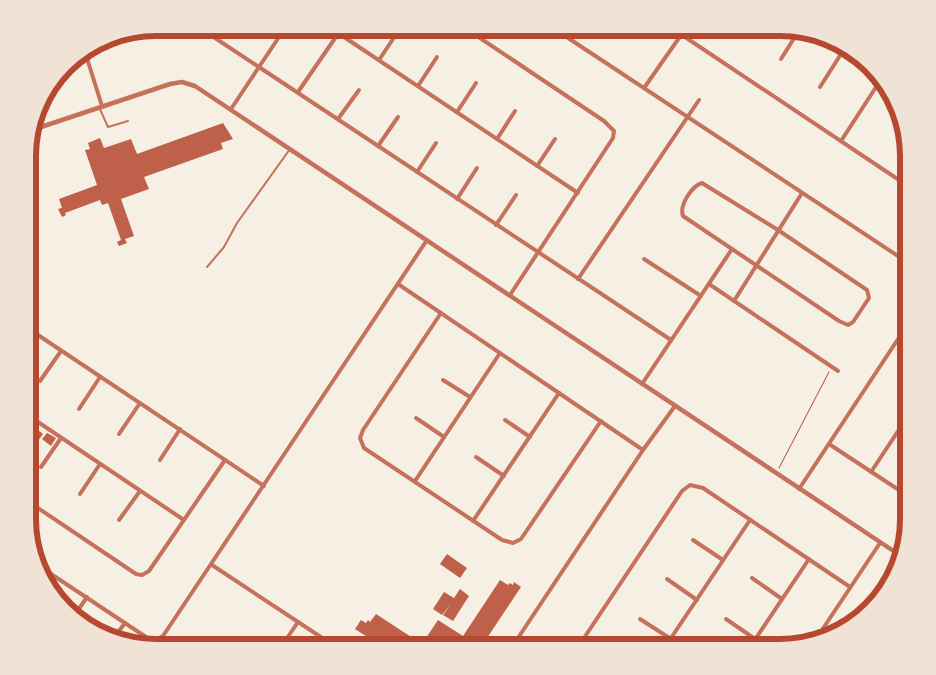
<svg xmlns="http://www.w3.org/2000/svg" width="936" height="675" viewBox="0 0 936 675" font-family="Overpass,sans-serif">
	<rect width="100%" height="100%" fill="#f6efe4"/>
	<g fill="#bf614a">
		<path d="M223,123L233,139L221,143L223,149L144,177L149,189L121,199L134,236L125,239L127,243L119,246L117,242L121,240L108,203L102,205L100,200L65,213L66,215L62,217L58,209L62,208L59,199L97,185L85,150L90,149L88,143L100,138L104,148L131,139L137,154Z"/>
		<path d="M29,425L35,428L30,436L29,435Z"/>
		<path d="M37,429L43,434L38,441L32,436Z"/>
		<path d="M47,433L56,438L51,446L42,439Z"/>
		<path d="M447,554L467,568L460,578L440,564Z"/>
		<path d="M500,580L508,585L510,583L513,585L514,582L521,587L481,647H383L355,629L361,620L366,623L368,620L370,622L376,614L422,644L438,620L463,636Z"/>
		<path d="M460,589L469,596L453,621L443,615L452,602L442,615L433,609L444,592L454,598Z"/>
	</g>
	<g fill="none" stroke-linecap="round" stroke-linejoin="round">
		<path stroke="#b5482f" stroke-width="1" d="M779,468L829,372"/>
		<g stroke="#c5725c" stroke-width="2">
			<path d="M99,107L108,127L128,121"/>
			<path d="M207,267L224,247L237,223L290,149"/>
		</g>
		<g stroke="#c5725c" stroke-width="4">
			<path d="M200,28L671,340"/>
			<path d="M465,28L604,121L614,131L613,138L510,295"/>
			<path d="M553,28L904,260"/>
			<path d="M338,33L578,193"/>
			<path d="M741,33L744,28"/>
			<path d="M682,35L908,186"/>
			<path d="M217,39L225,28"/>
			<path d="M820,40L878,79"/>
			<path d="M85,52L102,106"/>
			<path d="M781,59L798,32"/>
			<path d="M71,60L86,55"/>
			<path d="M379,60L397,33"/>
			<path d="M418,86L437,57"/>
			<path d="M820,87L841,54"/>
			<path d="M644,88L686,28"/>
			<path d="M298,92L342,28"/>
			<path d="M231,109L285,28"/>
			<path d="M457,112L476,83"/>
			<path d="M338,119L359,90"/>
			<path d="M497,139L515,111"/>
			<path d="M900,139L904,132"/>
			<path d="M841,141L880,81"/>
			<path d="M378,146L398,117"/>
			<path d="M537,166L555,139"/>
			<path d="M417,172L436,143"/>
			<path d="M702,183L778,230L867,290L869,298L853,322L848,325L839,321L683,216C679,205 692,186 702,183Z"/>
			<path d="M457,199L477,168"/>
			<path d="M496,225L516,195"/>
			<path d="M644,259L701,296"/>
			<path d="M578,279L699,100"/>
			<path d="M398,284L643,450"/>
			<path d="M709,284L838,371"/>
			<path d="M734,301L802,193"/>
			<path d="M441,313L363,430L360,438L364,448L502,540L513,543L521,539L601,421"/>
			<path d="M29,329L264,486"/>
			<path d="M443,380L470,397"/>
			<path d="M40,381L61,351"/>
			<path d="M642,384L732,249"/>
			<path d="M79,409L100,377"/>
			<path d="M29,416L184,520"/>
			<path d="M416,418L444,437"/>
			<path d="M505,420L530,437"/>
			<path d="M119,434L140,403"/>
			<path d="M829,444L908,496"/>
			<path d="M476,457L504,476"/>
			<path d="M160,460L180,429"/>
			<path d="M41,467L61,438"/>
			<path d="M871,472L908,416"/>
			<path d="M415,481L500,353"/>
			<path d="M799,489L908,324"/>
			<path d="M80,494L100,464"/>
			<path d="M29,502L136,574L142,575L149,571L225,460"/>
			<path d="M119,520L140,491"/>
			<path d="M473,521L559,393"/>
			<path d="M693,540L723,560"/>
			<path d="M212,565L336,647"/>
			<path d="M39,566L149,639L156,640L163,636L427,240"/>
			<path d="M752,578L782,599"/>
			<path d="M667,579L697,600"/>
			<path d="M74,616L87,597"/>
			<path d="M640,619L671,639"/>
			<path d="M726,619L755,639"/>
			<path d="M116,635L125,623"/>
			<path d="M816,639L880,543"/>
			<path d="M228,647L239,642L250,647"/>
			<path d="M281,647L298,622"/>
			<path d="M512,647L643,450L675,406"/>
			<path d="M578,647L682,491L690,485L703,488L850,587"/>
			<path d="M665,647L750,520"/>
			<path d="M750,647L809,559"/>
		</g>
		<path stroke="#c5725c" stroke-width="4.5" d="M32,130L170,84L182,82L195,86L898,554"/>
	</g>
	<path d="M0 0H936V675H0ZM156 36H780A120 120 0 0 1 900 156V519A120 120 0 0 1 780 639H156A120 120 0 0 1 36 519V156A120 120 0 0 1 156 36Z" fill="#f1e2d6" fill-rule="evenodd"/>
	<path fill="none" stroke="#b5482f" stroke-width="6" d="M156 36H780A120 120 0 0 1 900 156V519A120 120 0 0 1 780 639H156A120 120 0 0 1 36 519V156A120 120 0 0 1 156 36Z"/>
</svg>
